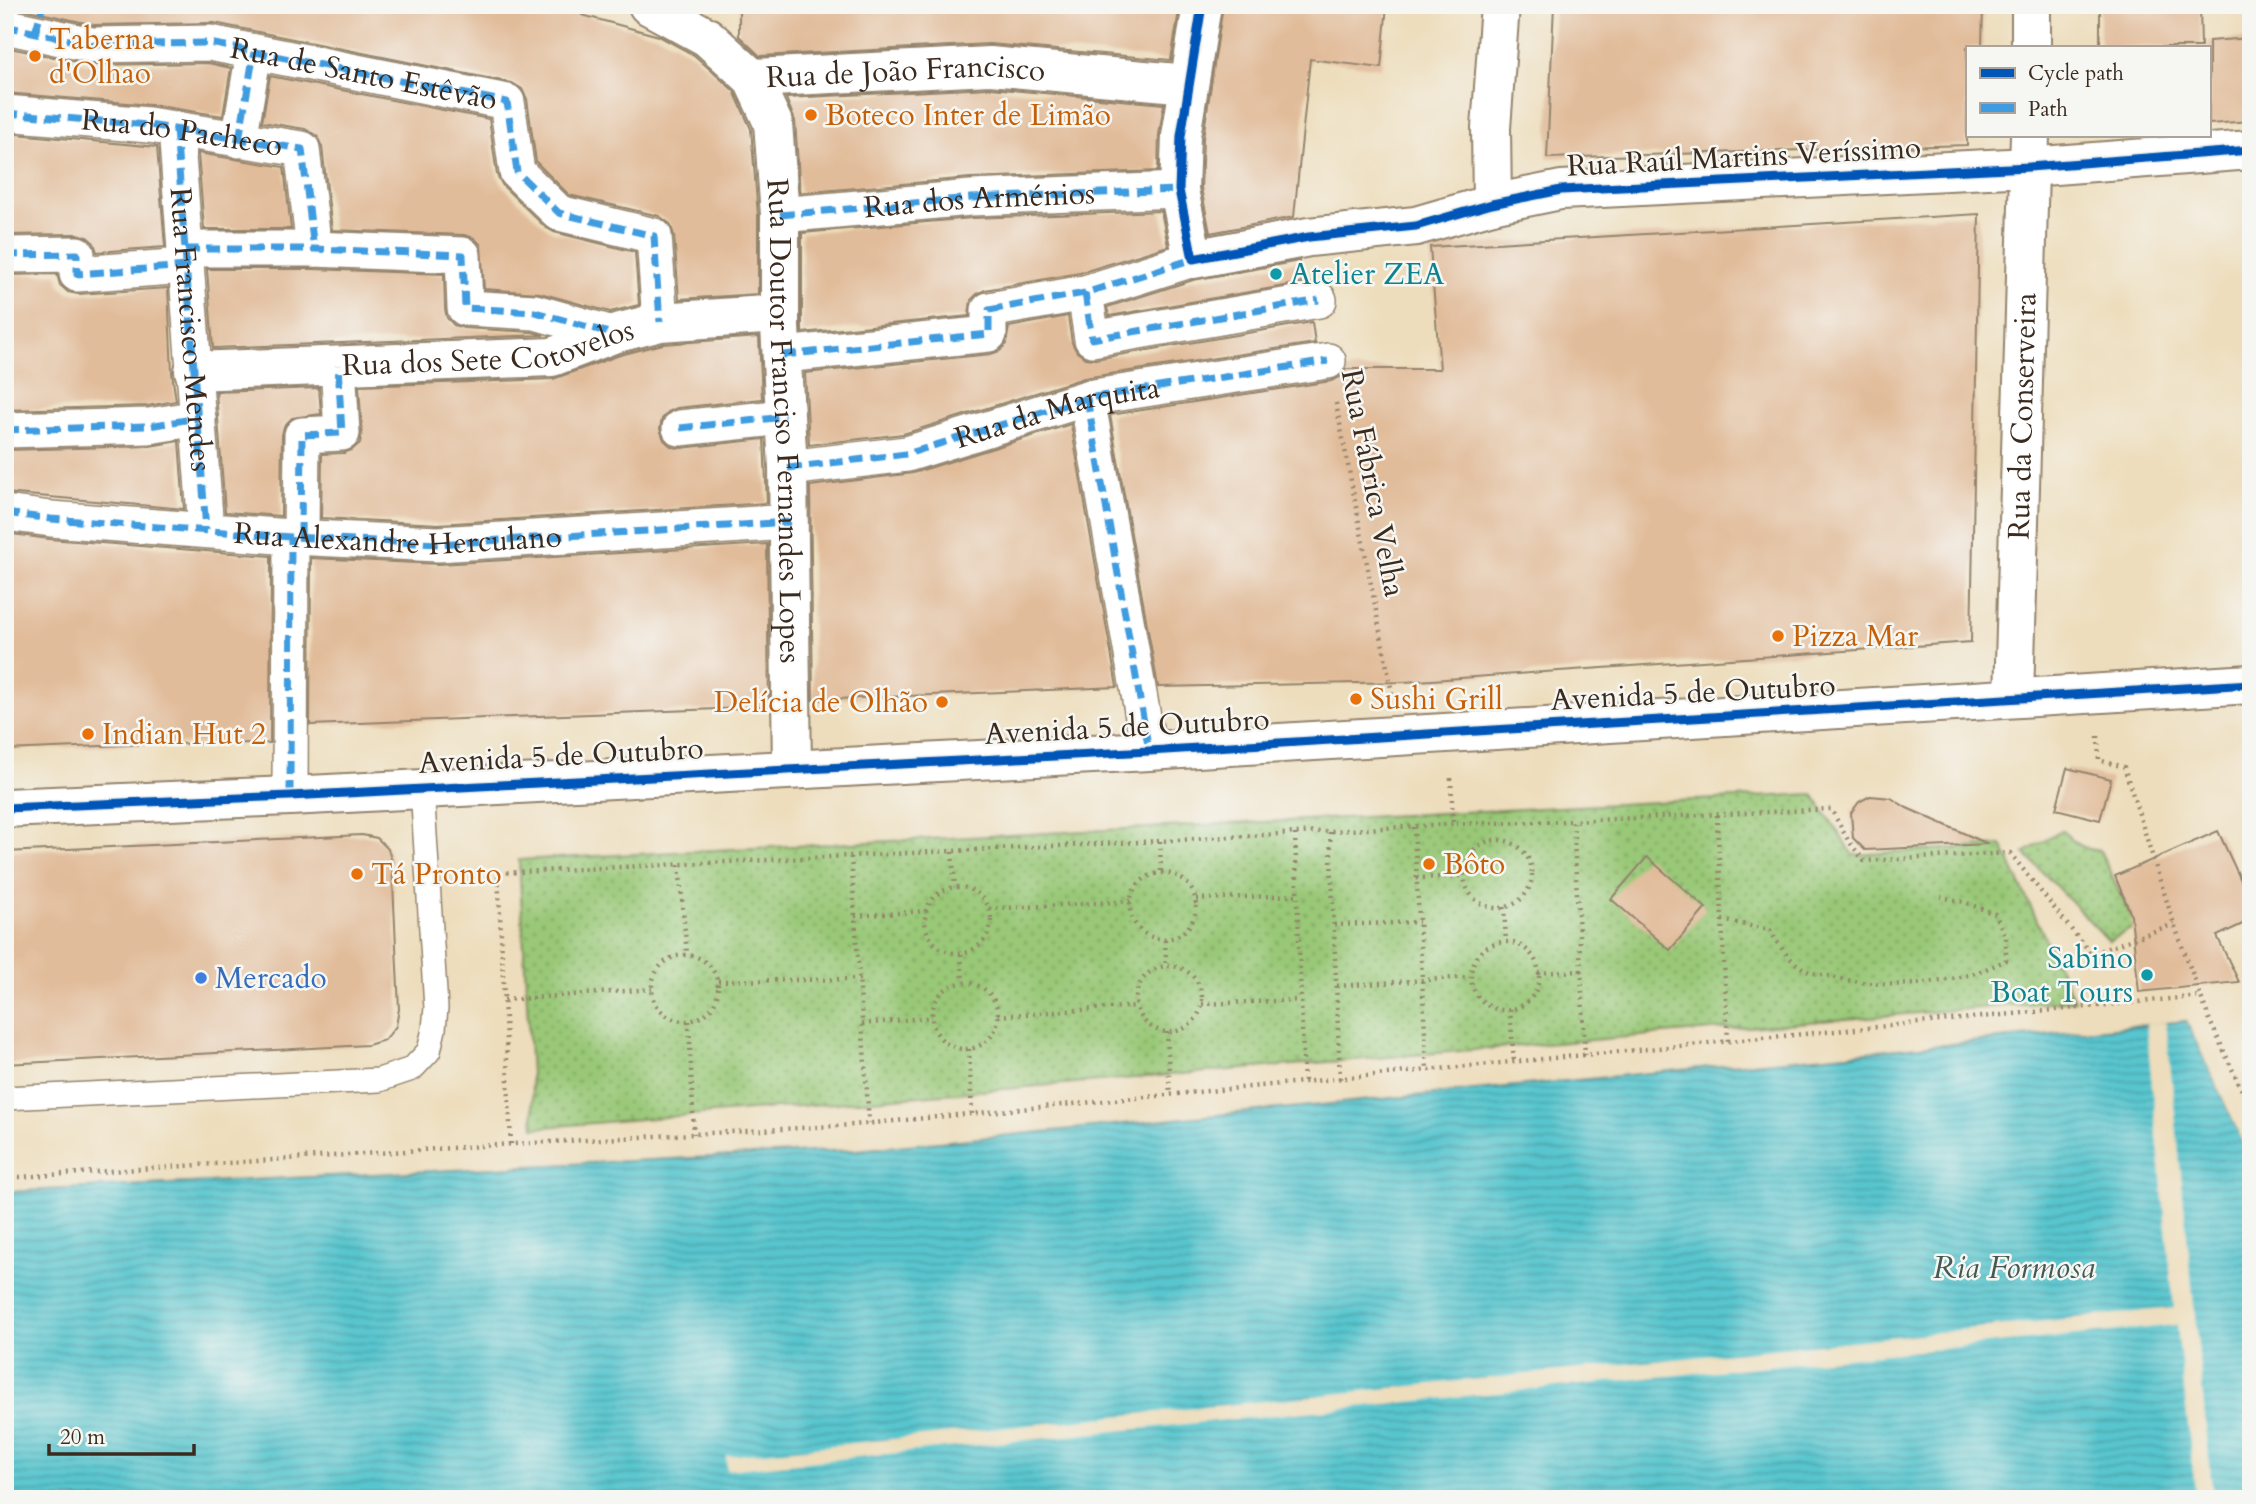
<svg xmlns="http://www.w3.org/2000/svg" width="2256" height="1504" viewBox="0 0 2256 1504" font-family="Cardo,serif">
	<defs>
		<pattern id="grass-dots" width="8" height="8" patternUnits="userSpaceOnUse" patternTransform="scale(1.75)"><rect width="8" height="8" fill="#99c877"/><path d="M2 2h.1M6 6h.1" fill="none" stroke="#7ea361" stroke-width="1.8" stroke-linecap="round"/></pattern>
		<pattern id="water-rules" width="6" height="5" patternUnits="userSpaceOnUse" patternTransform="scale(1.75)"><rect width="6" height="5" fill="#59c6cf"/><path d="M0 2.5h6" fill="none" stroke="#4ba1a7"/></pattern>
	</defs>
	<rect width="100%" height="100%" fill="#f6f6f2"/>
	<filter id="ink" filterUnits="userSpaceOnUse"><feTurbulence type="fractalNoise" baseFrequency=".0143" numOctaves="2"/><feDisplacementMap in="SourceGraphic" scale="14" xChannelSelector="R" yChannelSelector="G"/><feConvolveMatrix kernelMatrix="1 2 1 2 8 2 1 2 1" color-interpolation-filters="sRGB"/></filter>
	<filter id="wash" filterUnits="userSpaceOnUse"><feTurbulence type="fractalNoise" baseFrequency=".00686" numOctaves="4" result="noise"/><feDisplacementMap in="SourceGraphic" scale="28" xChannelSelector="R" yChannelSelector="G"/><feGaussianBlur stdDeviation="1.57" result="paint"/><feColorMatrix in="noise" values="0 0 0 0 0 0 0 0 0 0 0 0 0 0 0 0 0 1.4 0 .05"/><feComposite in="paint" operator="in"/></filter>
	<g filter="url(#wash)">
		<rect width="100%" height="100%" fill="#edddbc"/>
		<g fill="url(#grass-dots)" stroke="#6a794a" stroke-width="2">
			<path d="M1813,794L1853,855L2002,845L2074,1000L534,1128L519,860Z"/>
			<path d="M2063,830C2073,844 2084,849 2100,851L2136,926L2109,941L2024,853Z"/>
		</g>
		<path fill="url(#water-rules)" stroke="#4a7876" stroke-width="2" d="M2187,1021L2251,1159V1499H5V1192L856,1150Z"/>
		<g fill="#edddbc">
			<path d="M2187,1021H2190L2251,1150V1159Z"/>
			<path d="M2166,1022L2213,1499H2196L2177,1325L727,1470L726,1456L2174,1308L2146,1024Z"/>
		</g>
		<g id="blocks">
			<g fill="#e1bc9a">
				<path d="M5,5H584L582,15L659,36L694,55L734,91L751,129L758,216V294L679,299L674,235L670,224L659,216L569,195L536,162L527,99L522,89L512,83L214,23L94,25Z"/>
				<path d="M739,5H1180L1171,60L989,44L760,56L739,36Z"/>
				<path d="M1223,5H1387L1381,68L1310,59L1294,217L1210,233L1201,188L1203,138Z"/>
				<path d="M1554,5H1983L1982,47H1967V145L1547,158Z"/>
				<path d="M2100,5H2200L2201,47H2100Z"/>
				<path d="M2251,38V121L2209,124V41Z"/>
				<path d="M5,47L92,65L208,63L231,68L223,116L151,105L5,93Z"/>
				<path d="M270,76L489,119L497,175L503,186L545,227L554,232L635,252L639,305L610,312L540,293L484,289L481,245L474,238L464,235L332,230L322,147L317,136L305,129L262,122Z"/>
				<path d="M990,88L1164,104L1159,135L1158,171L970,178L800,193L795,121L786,98Z"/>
				<path d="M5,133L157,147L165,247L97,252L94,243L87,237L77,234L5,235Z"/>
				<path d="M198,153L284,167L291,229H204Z"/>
				<path d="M1161,211L1168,246L1080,273L985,290L977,294L971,300L969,316L802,333V233L972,218Z"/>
				<path d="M1979,214L1971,642L1404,682L1158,687L1110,415L1331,381L1340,377L1346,369H1440L1430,247Z"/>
				<path d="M1299,261L1302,283L1109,316L1107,307L1193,280Z"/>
				<path d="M207,269H314L444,274L445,309L447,318L454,325L464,328L532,332L544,335L213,348Z"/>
				<path d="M57,274L60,285L68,292L78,294L168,288L172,373L176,401L147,406L5,410V275Z"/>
				<path d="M1068,316L1072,343L1077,352L1086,358L1095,359L1312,322L1315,343L1084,378L903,434L809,445L805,373L991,354L1000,351L1006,344L1009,327Z"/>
				<path d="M759,337L762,399L677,408L668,412L662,419L660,429L664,440L672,447L681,448L764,439L767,503L438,524L321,518L322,454L344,453L352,450L360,443L362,432L359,386L553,379L620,355L663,344Z"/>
				<path d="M319,388L321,414L292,418L284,426L282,435L281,516L225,512L216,392Z"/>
				<path d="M1071,424L1117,687L813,700L810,486L913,473Z"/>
				<path d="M179,441L184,509L5,493V450L150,446Z"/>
				<path d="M5,533L49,539L271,556L270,743L150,744L5,750Z"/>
				<path d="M767,544L769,707L310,725L311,558L439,564Z"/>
				<path d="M2067,768L2111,779L2100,820L2056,809Z"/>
				<path d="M1870,796L1891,798L1907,808L1988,844L1865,850L1853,838L1851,813L1859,802Z"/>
				<path d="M2218,831L2251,902V920L2217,936L2239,982L2139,992L2131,915L2115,876Z"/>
				<path d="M362,835L377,838L388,849L392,862L399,1009L396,1026L385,1040L368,1045L5,1064V852Z"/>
				<path d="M1647,857L1706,908L1670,950L1611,899Z"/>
			</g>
		</g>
	</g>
	<g filter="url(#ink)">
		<use href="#blocks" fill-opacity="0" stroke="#94846d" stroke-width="2"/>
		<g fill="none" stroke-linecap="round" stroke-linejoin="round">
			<defs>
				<path id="service" d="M5,1098L379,1080L412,1069L429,1051L434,1029L436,1008L422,788"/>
				<g id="pedestrian">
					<path d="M5,26L92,45L210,43L507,102L517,172L559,213L654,236L660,322"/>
					<path id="s1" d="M5,113L149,125L302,149L314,249"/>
					<path d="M176,129L206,530"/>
					<path d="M239,140L254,52"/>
					<path d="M780,215L971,198L1179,190"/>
					<path d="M185,249H314L463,255L465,308L535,312L613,334"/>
					<path d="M5,255L77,254V274L186,266"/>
					<path d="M1085,293L1092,339L1319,300"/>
					<path d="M783,355L989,334V310L1085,293L1193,259"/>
					<path d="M1087,398L1149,751"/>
					<path d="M680,428L785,417"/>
					<path d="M5,430L149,426L198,418"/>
					<path id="s2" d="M788,468L907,454L1087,398L1328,361"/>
					<path id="s3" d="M5,513L51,519L291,537L438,544L790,522"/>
					<path d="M301,537L302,435L342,433L338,365"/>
					<path d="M290,796L291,537"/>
				</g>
				<g id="minor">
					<path id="s4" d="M648,5L707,37L752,78L773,123L780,215V327L788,468L792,769"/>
					<path d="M1202,5L1181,136L1179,190L1193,259L1309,237L1416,226L1492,204L1561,190L2029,167L2251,150"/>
					<path d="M2031,47V5"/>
					<path id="s5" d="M752,78L990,66L1188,84"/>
					<path d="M1492,204L1491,128L1500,5"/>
					<path id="s6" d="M194,371L552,357L613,334L660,322L780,314"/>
					<path id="s7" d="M2014,698L2030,135"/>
				</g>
				<path id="secondary" d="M5,808L290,796L1149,751L2251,684"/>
			</defs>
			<use href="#service" stroke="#94846d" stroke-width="26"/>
			<use href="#pedestrian" stroke="#94846d" stroke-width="38"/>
			<use href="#minor" stroke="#94846d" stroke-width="42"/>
			<use href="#secondary" stroke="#94846d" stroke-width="42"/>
			<g stroke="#94846d" stroke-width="4.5" stroke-dasharray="2 5" stroke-linecap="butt">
				<path d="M1336,403L1392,693"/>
				<path d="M2098,736L2099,760L2124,767L2174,924L2210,1021L2251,1110"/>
				<path d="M1451,778L1453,824L1573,821"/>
				<path d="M1717,815L1728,1042"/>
				<path d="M1414,827L1427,1070"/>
				<path d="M1330,832L1340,1079"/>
				<path d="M1295,834L1304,1082"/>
				<circle cx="1498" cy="874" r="34"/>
				<path d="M1160,841L1161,874"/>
				<path d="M952,852L955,887"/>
				<path d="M851,857L869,1123"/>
				<path d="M679,865L687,954"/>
				<circle cx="1163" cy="906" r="33"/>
				<path d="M1416,878L1464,876"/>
				<circle cx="958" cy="920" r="33"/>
				<path d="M1196,899L1297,895"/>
				<path d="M1504,907L1506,941"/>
				<path d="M989,909L1131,901"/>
				<path d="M855,916L926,911"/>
				<path d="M1722,920L1770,930C1779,946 1789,961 1806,970C1813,974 1824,975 1832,977C1890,990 1953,987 2006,960V937L1995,914L1964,902L1941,897"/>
				<path d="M1334,925L1419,922"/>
				<path d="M1165,940L1166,966"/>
				<circle cx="1505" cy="976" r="34"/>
				<path d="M961,954L963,982"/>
				<circle cx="685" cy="988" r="33"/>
				<circle cx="1169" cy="999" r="33"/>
				<path d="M1581,971L1573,821L1831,809L1848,840L1864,861L2010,853L2091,954L2174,924"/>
				<path d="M1538,973L1581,971L1585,1055"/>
				<path d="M718,981L860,979"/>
				<circle cx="965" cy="1016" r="33"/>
				<path d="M1337,986L1470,977"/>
				<path d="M504,1000L652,989"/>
				<path d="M1202,1004L1300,1000"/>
				<path d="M1510,1009L1514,1062"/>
				<path d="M998,1016L1136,1006"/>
				<path d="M689,1021L694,1134"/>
				<path d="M862,1024L932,1017"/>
				<path d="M1167,1032L1170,1095"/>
				<path d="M969,1049L972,1114"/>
				<path d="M511,1144L498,873L1160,841L1453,824"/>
				<path d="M5,1178L496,1145L853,1125L2201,996"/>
			</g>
			<use href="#service" stroke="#fff" stroke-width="23"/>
			<use href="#pedestrian" stroke="#fff" stroke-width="35"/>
			<use href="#minor" stroke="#fff" stroke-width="38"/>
			<use href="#secondary" stroke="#fff" stroke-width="38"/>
			<g stroke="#3f9ce0" stroke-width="7" stroke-dasharray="14 7" stroke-linecap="butt">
				<path id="s8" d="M5,26L92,45L210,43L507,102L517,172L559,213L654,236L660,322"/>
				<path d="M35,33L43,5"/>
				<path d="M5,113L149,125L302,149L314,249"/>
				<path id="s9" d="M176,129L206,530"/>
				<path d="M239,140L254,52"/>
				<path id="s10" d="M780,215L971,198L1179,190"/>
				<path d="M185,249H314L463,255L465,308L535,312L613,334"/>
				<path d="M5,255L77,254V274L186,266"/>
				<path d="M1085,293L1092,339L1319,300"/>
				<path d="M783,355L989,334V310L1085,293L1193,259"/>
				<path d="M1087,398L1149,751"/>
				<path d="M680,428L785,417"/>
				<path d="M5,430L149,426L198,418"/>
				<path d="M788,468L907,454L1087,398L1328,361"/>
				<path d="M5,513L51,519L291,537L438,544L790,522"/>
				<path d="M301,537L302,435L342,433L338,365"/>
				<path d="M290,796L291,537"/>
			</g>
			<defs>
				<g id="cycleway">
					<path d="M1202,5L1181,136L1179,190L1193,259L1309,237L1416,226L1492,204L1561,190L2029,167L2251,150"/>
					<path d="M5,808L290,796L1149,751L2251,684"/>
				</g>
			</defs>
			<use href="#cycleway" stroke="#f6f6f2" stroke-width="13"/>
			<use href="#cycleway" stroke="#0057b8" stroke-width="9"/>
		</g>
	</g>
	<g fill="#e8710a" stroke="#f6f6f2" stroke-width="2.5">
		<circle cx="35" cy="56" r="7"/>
		<circle cx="811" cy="115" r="7"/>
		<circle cx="1778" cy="636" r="7"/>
		<circle cx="1356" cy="699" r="7"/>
		<circle cx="942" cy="702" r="7"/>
		<circle cx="88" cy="734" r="7"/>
		<circle cx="1429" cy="864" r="7"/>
		<circle cx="357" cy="874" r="7"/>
	</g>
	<g fill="#0f9aa8" stroke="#f6f6f2" stroke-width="2.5">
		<circle cx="1276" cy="274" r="7"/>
		<circle cx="2147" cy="975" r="7"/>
	</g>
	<circle fill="#3f7fe0" stroke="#f6f6f2" stroke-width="2.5" cx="201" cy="978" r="7"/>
	<g text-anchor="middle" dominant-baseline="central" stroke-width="5" stroke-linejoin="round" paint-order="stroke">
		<g font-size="30" fill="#c56008" stroke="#f6f6f2" text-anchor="start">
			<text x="49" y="39">Taberna<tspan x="49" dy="34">d'Olhao</tspan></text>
			<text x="825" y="115">Boteco Inter de Limão</text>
			<text x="1792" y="636">Pizza Mar</text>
			<text x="1370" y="699">Sushi Grill</text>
			<text x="928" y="702" text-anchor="end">Delícia de Olhão</text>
			<text x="102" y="734">Indian Hut 2</text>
			<text x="1443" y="864">Bôto</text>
			<text x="371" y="874">Tá Pronto</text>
		</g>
		<g font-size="30" fill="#3b2a1e" stroke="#f6f6f2">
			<text stroke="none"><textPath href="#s5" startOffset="154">Rua de João Francisco</textPath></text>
			<text stroke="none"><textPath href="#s8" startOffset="364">Rua de Santo Estêvão</textPath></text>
			<text stroke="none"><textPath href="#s1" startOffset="178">Rua do Pacheco</textPath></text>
			<text transform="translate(1744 157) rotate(-3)">Rua Raúl Martins Veríssimo</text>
			<text stroke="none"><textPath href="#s10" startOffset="200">Rua dos Arménios</textPath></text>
			<text stroke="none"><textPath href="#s9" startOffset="201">Rua Francisco Mendes</textPath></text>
			<text stroke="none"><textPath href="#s6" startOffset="296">Rua dos Sete Cotovelos</textPath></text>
			<text stroke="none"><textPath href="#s2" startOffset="276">Rua da Marquita</textPath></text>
			<text stroke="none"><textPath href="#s7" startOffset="282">Rua da Conserveira</textPath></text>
			<text stroke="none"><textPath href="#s4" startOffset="476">Rua Doutor Franciso Fernandes Lopes</textPath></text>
			<text transform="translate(1373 483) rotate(79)">Rua Fábrica Velha</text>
			<text stroke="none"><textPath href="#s3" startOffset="394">Rua Alexandre Herculano</textPath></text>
			<text transform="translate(1693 693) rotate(-3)">Avenida 5 de Outubro</text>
			<text transform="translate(1127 727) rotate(-3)">Avenida 5 de Outubro</text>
			<text transform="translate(561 756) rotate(-3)">Avenida 5 de Outubro</text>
		</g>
		<g font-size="30" fill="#0d838f" stroke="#f6f6f2" text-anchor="start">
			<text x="1290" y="274">Atelier ZEA</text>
			<text x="2133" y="958" text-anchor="end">Sabino<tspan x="2133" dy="34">Boat Tours</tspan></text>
		</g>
		<g font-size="30" fill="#366cbe" stroke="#f6f6f2" text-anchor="start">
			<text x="215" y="978">Mercado</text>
		</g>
		<g font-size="32" font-style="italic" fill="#445953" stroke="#f6f6f2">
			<text x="2014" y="1268">Ria Formosa</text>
		</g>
	</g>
	<rect width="2256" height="1504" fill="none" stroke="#f6f6f2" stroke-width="28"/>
	<rect x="1966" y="46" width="245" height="91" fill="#f6f6f2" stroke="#aba49d" stroke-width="2"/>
	<rect x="1980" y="68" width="35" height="10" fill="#0057b8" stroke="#aba49d" stroke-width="2"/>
	<text x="2028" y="80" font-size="21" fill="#3b2a1e">Cycle path</text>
	<rect x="1980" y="103" width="35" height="10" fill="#3f9ce0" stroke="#aba49d" stroke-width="2"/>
	<text x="2028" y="116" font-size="21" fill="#3b2a1e">Path</text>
	<path d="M49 1444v10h145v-10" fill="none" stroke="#3b2a1e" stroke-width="3.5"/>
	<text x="60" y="1444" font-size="21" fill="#3b2a1e" stroke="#f6f6f2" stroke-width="5" paint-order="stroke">20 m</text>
</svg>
